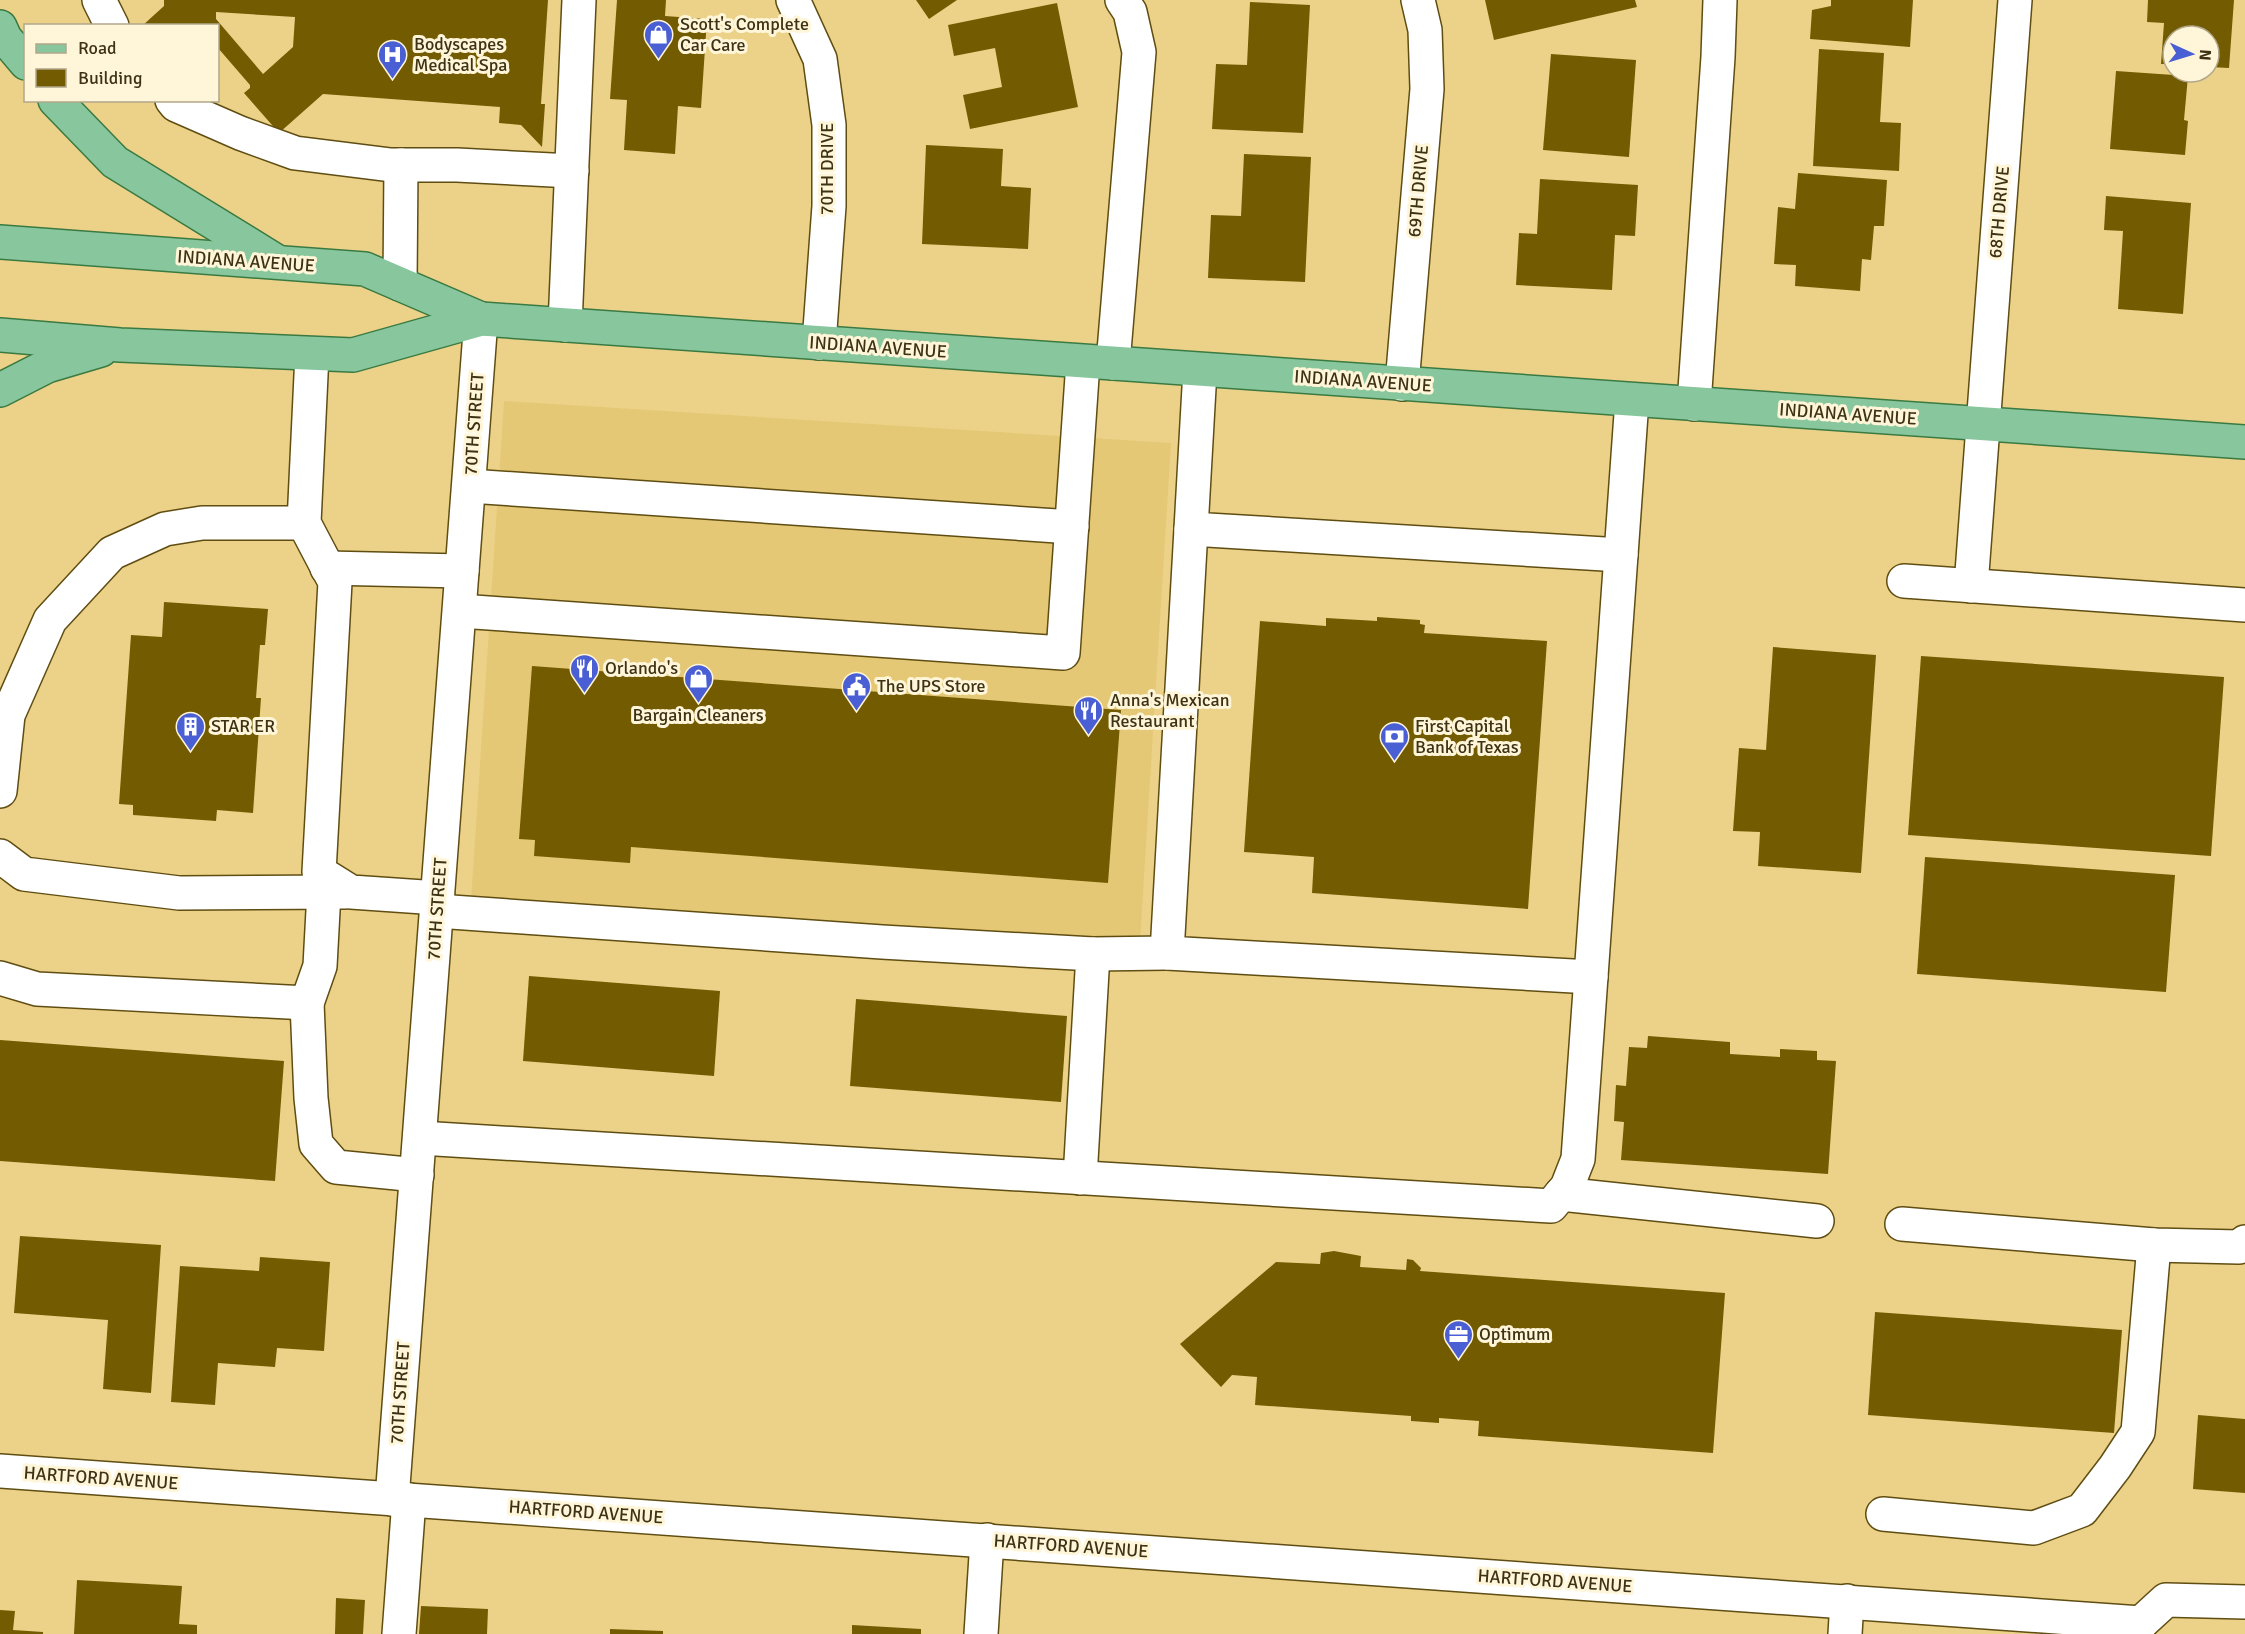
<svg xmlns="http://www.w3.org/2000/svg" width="2245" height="1634" viewBox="0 0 2245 1634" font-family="Signika,sans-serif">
	<rect width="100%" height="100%" fill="#ecd288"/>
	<path fill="#e4c875" d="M504,401L1171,443L1139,958L470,916Z"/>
	<g fill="#735b02" fill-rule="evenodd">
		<path d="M164,0H548L541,104H545L542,147L521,125L499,123L500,107L323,94L279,133L244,93L250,88V85L218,48V26H142L164,6ZM216,12L295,17L293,47L263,74L216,19Z"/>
		<path d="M617,0H666L665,16L707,19L701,108L678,106L675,154L624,150L627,100L610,99Z"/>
		<path d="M916,0H957L929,19Z"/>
		<path d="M1485,0H1635L1637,7L1494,40Z"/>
		<path d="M1831,0H1913L1910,47L1810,39L1812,10L1831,6Z"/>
		<path d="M2148,0H2234L2229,68L2209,67V36H2173V64H2161L2164,23L2147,22Z"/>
		<path d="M1250,2L1310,5L1303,133L1212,129L1216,64L1247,65Z"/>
		<path d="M1057,3L1078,107L970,129L963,95L1002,87L995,48L954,56L948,25Z"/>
		<path d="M1819,49L1884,53L1880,122L1901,123L1899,171L1813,166Z"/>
		<path d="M1551,54L1636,60L1629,157L1543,150Z"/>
		<path d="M2116,71L2188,76L2184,120L2188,121L2185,155L2110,149Z"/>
		<path d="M926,145L1003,149L1001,186L1031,188L1028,249L922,244Z"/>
		<path d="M1244,154L1311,157L1305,282L1208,278L1211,215L1241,216Z"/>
		<path d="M1798,173L1887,180L1884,226H1874L1871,260L1862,259L1860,291L1795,286L1796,265L1774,264L1778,207L1795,209Z"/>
		<path d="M1540,179L1638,185L1635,236L1615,235L1612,290L1516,285L1519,233L1537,234Z"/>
		<path d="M2106,196L2191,203L2183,314L2118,309L2123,231L2104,230Z"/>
		<path d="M164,602L268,609L265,645H260L256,698H261L253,813L217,810L216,821L133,815V805L119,804L131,635L162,637Z"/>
		<path d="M1377,617L1420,620V624L1425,625L1424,633L1547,641L1528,909L1312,893L1314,857L1244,852L1260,621L1326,626V618L1377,621Z"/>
		<path d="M1773,647L1876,655L1861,873L1758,866L1760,832L1733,831L1739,748L1766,750Z"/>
		<path d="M1921,656L2224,677L2211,856L1908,835Z"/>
		<path d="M532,666L1121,710L1108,883L631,847L630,863L534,856L535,840L519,839Z"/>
		<path d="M1925,857L2175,875L2166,992L1917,974Z"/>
		<path d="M529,976L720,991L714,1076L523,1061Z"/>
		<path d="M856,999L1067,1016L1061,1102L850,1086Z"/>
		<path d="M1648,1036L1730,1042V1054L1780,1057V1049L1817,1051V1060L1836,1061L1828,1174L1621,1160L1624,1122L1614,1121L1616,1085L1626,1086L1629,1047L1647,1048Z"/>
		<path d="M0,1040L284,1061L275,1181L0,1161Z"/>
		<path d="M20,1236L161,1245L151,1393L103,1389L108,1320L14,1313Z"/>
		<path d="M1334,1251L1361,1256L1360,1267L1406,1270L1407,1259L1413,1260L1421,1268L1420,1271L1725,1293L1713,1453L1478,1436L1479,1421L1439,1418V1423L1411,1421V1416L1255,1405L1257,1377L1232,1375L1221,1387L1180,1344L1276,1262L1320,1264L1321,1253Z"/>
		<path d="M260,1257L330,1262L324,1351L277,1348L275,1367L218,1363L215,1405L171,1402L180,1266L259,1271Z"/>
		<path d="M1875,1312L2122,1330L2114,1433L1868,1415Z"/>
		<path d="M2198,1415L2245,1419V1493L2193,1489Z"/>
		<path d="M77,1580L182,1586L179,1624L197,1625V1634H74Z"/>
		<path d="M336,1598L365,1600L363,1634H335Z"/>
		<path d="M421,1606L488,1609L487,1634H419Z"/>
		<path d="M0,1610L15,1611L13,1630L43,1632V1634H0Z"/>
		<path d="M852,1625L921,1629V1634H852Z"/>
		<path d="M610,1629L663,1631V1634H610Z"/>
	</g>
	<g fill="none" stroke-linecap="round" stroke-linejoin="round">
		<defs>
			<g id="minor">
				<path d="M99,0L112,26"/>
				<path d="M793,0L820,59L829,125V206L819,343"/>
				<path d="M172,100L176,105L240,133L295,153L391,165H457L572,171"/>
				<path d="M400,284L401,165"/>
				<path d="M565,325L579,0"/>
				<path d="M312,354L304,523L335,582L319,872L351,892L438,898"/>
				<path d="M1113,363L1139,52L1130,12L1122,0"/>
				<path d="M1200,370L1191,529L1621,555"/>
				<path d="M1402,384L1427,89L1425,30L1418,0"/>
				<path d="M1694,404L1718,57L1720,0"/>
				<path d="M469,486L1072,527"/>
				<path d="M1191,529L1167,953L1591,977"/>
				<path d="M327,568L462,571"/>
				<path d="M1904,581L2245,605"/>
				<path d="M1971,586L2015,0"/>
				<path d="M460,611L1063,653L1083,362"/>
				<path d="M0,791L8,715L50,620L112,553L165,529L202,523H304"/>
				<path d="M0,856L24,874L179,893L345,892"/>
				<path d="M437,911L882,942L1093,954L1080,1178"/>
				<path d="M1093,954L1167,953"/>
				<path d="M0,978L37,989L307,1003L320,966L324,892"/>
				<path d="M307,1003L311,1098L316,1144L336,1167L417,1175"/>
				<path d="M420,1138L1551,1206L1567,1187L1578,1159L1632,400"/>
				<path d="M1561,1194L1817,1221"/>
				<path d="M1902,1224L2154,1245L2239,1247L2245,1242"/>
				<path d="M0,1471L2141,1623"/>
				<path d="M392,1499L481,319"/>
				<path d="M1883,1514L2034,1528L2082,1510L2115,1467L2138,1432L2154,1245"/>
				<path d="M2141,1623L2166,1600L2245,1602"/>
				<path d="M399,1634L409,1500"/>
				<path d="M981,1634L987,1540"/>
				<path d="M1845,1634L1847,1601"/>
			</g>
			<g id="major">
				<path d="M0,27L5,38L26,63"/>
				<path d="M55,100L115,162L276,261"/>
				<path d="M0,242L365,269L481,319L2245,442"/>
				<path d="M0,335L120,345L353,355L481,319"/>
				<path d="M0,390L47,366L101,350"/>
			</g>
		</defs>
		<use href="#minor" stroke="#5f4d12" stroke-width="36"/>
		<use href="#major" stroke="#3a7a42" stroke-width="36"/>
		<use href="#minor" stroke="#fff" stroke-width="33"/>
		<use href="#major" stroke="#88c69d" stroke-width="33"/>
	</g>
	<defs>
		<symbol id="shop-pin" viewBox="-11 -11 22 30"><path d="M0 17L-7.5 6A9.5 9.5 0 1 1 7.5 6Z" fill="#495fd3" stroke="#fff5d8"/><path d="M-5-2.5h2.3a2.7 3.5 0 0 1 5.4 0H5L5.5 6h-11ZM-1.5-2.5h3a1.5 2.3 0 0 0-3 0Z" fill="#fff"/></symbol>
		<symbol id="hospital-pin" viewBox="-11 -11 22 30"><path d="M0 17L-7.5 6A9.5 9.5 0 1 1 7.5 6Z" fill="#495fd3" stroke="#fff5d8"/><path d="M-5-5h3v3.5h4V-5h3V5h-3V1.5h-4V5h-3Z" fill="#fff"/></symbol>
		<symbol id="restaurant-pin" viewBox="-11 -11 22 30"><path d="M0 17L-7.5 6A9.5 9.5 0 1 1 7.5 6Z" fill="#495fd3" stroke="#fff5d8"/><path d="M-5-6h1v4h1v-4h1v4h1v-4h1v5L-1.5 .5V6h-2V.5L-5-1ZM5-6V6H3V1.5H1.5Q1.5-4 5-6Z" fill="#fff"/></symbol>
		<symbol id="civic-pin" viewBox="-11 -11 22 30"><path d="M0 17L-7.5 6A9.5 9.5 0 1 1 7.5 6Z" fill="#495fd3" stroke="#fff5d8"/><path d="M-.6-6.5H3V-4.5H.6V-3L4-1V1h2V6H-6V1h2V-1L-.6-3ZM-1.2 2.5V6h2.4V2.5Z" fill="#fff"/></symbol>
		<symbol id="building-pin" viewBox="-11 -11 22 30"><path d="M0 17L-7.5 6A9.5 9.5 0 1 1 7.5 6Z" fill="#495fd3" stroke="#fff5d8"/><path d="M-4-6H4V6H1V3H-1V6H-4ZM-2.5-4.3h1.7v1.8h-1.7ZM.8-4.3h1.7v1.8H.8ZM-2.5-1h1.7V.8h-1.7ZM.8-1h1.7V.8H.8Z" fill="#fff"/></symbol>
		<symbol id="bank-pin" viewBox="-11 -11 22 30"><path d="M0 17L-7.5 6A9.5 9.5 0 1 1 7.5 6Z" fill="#495fd3" stroke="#fff5d8"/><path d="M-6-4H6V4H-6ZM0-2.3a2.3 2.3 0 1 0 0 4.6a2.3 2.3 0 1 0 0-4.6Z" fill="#fff"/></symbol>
		<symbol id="office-pin" viewBox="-11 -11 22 30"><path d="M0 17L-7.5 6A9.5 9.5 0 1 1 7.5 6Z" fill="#495fd3" stroke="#fff5d8"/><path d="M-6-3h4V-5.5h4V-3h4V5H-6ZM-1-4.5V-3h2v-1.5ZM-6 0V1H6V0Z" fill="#fff"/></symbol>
	</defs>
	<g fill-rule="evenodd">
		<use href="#shop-pin" x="642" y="18" width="33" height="45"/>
		<use href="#hospital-pin" x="376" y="38" width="33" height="45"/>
		<use href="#restaurant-pin" x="568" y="652" width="33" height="45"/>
		<use href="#shop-pin" x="682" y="662" width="33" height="45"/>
		<use href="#civic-pin" x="840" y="670" width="33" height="45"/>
		<use href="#restaurant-pin" x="1072" y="694" width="33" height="45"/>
		<use href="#building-pin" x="174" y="710" width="33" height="45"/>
		<use href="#bank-pin" x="1378" y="720" width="33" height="45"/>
		<use href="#office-pin" x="1442" y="1318" width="33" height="45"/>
	</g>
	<g text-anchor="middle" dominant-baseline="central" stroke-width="6" stroke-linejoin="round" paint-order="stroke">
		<g font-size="18" fill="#3d3314" stroke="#fff5d8" text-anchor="start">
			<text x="680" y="24">Scott's Complete<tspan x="680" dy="21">Car Care</tspan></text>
			<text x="414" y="44">Bodyscapes<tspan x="414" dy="21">Medical Spa</tspan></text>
			<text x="605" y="668">Orlando's</text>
			<text x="877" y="686">The UPS Store</text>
			<text x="1110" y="700">Anna's Mexican<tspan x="1110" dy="21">Restaurant</tspan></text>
			<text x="698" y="715" text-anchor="middle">Bargain Cleaners</text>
			<text x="211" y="726">STAR ER</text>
			<text x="1415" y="726">First Capital<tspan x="1415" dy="21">Bank of Texas</tspan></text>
			<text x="1479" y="1334">Optimum</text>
		</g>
		<g font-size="18" fill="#3d3314" stroke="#fff5d8">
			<text transform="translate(827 169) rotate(-90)">70TH DRIVE</text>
			<text transform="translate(1418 191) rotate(-85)">69TH DRIVE</text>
			<text transform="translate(1999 212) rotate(-85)">68TH DRIVE</text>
			<text transform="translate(246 261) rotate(4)">INDIANA AVENUE</text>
			<text transform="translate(878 347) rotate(4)">INDIANA AVENUE</text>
			<text transform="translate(1363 381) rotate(4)">INDIANA AVENUE</text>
			<text transform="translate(1848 414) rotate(4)">INDIANA AVENUE</text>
			<text transform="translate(474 424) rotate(-86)">70TH STREET</text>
			<text transform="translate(437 909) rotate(-86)">70TH STREET</text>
			<text transform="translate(400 1393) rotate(-86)">70TH STREET</text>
			<text transform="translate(101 1478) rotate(4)">HARTFORD AVENUE</text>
			<text transform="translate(586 1512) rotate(4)">HARTFORD AVENUE</text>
			<text transform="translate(1071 1546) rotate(4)">HARTFORD AVENUE</text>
			<text transform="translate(1555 1581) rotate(4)">HARTFORD AVENUE</text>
		</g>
	</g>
	<rect x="24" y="24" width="195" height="78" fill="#fff5d8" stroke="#b1a78a" stroke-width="1.5"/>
	<rect x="36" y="44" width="30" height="9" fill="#88c69d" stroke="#b1a78a" stroke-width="1.5"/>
	<text x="78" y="54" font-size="18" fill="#3d3314">Road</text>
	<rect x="36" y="69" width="30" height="18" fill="#735b02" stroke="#b1a78a" stroke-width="1.5"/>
	<text x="78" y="84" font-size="18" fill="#3d3314">Building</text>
	<g transform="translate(2191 54) rotate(94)"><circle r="28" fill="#fff5d8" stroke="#b1a78a" stroke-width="1.5"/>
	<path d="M0-4.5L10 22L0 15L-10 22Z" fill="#495fd3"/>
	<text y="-9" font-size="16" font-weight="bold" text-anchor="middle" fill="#3d3314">N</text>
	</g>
</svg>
